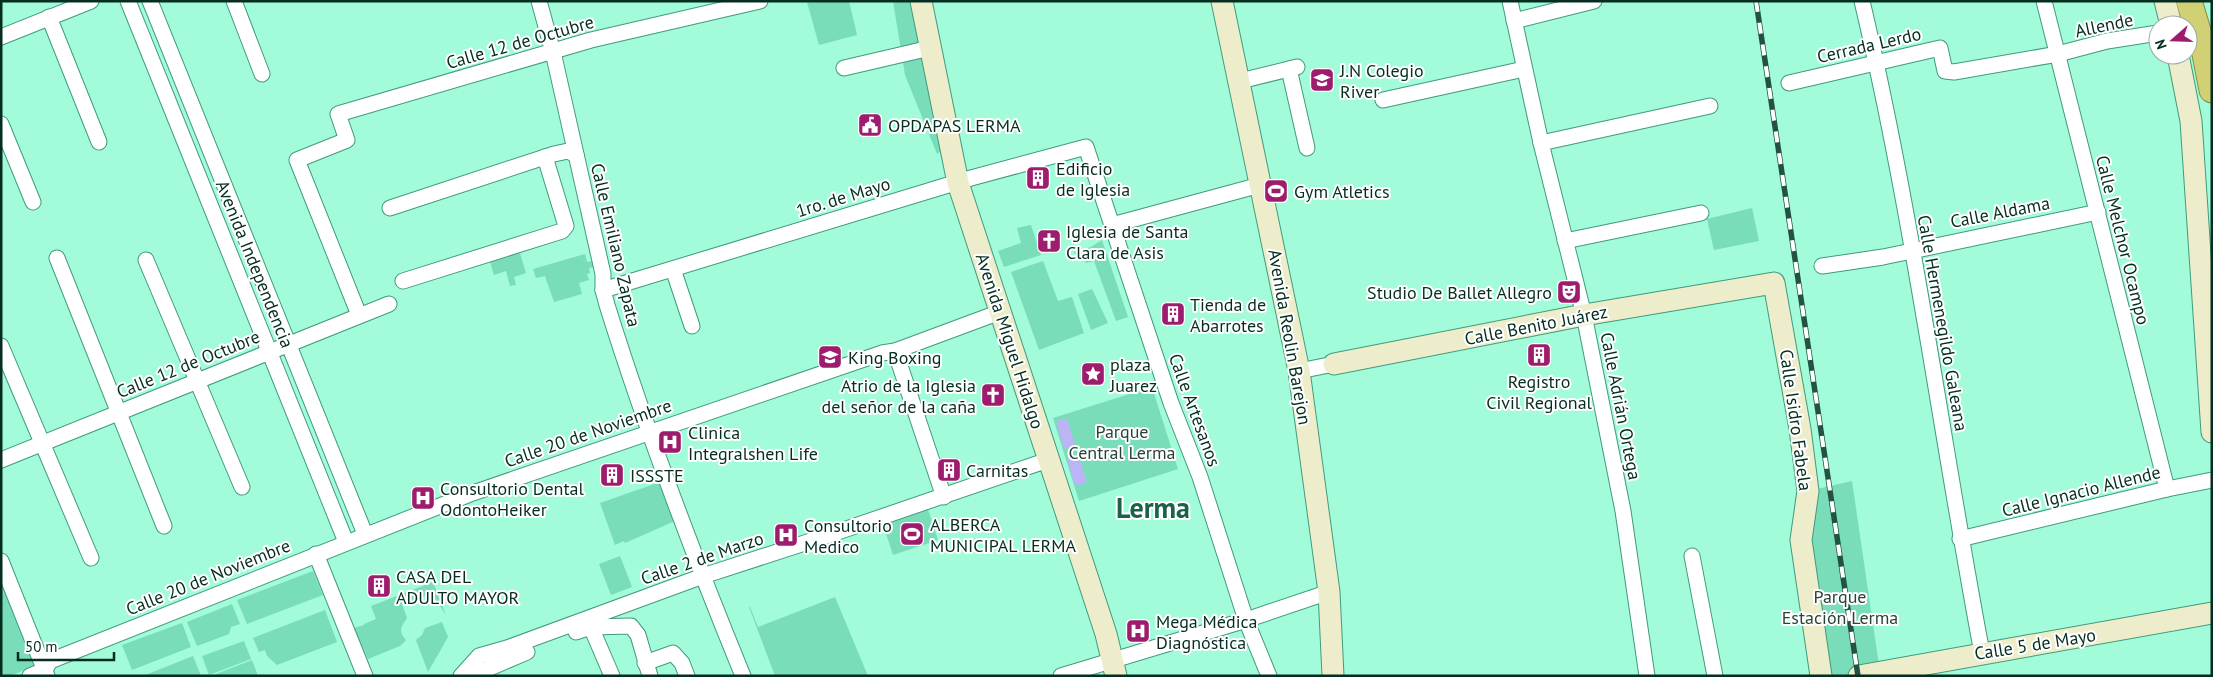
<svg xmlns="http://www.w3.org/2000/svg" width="2213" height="677" viewBox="0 0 2213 677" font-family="'PT Sans',sans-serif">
	<rect width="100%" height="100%" fill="#a2fbd9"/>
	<g fill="#78ddb8">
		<path d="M826,1H849L857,35L819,45L807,2Z"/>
		<path d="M893,1H916L943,150L937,154L905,75Z"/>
		<path d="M1752,208L1759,241L1714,250L1707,219Z"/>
		<path d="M1031,225L1041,255L1004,267L998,251L1021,243L1017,228Z"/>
		<path d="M1102,240L1128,317L1116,321L1094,261L1086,263L1082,255L1076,257L1074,252L1091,247Z"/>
		<path d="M520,253L526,273L514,277L516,285L510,286L506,271L494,275L490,262Z"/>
		<path d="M585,254L587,262L592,261L594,267L589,268L590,273L587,274L589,280L579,283L582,294L554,302L545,276L536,278L533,269Z"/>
		<path d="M1043,261L1058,301L1072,297L1084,333L1039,350L1011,272Z"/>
		<path d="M1092,289L1108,323L1091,330L1078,294Z"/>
		<path d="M1152,387L1178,469L1079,501L1053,418Z"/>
		<path d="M1852,481L1880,672L1859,676H1821L1808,491Z"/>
		<path d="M660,482L675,521L625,543L624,541L615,545L600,503Z"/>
		<path d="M928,509L938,540L893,555L883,524Z"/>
		<path d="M620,556L632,587L611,595L599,564Z"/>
		<path d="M313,571L323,595L247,624L237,600Z"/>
		<path d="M1,574L9,601L39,664L10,676H1Z"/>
		<path d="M433,582L446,615L432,594L402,604L407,618C401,627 398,631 406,640L400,646L368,659L354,628L364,625V624L376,619L371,606Z"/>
		<path d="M835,597L868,676H775L749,607H750L758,627Z"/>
		<path d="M232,604L240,624L231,627L229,634L197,646L187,622Z"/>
		<path d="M325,610L337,642L277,665L267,656L265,650L259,652L253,638Z"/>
		<path d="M442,622L448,637L428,672L416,640L422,635L425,628Z"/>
		<path d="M182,623L191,647L132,670L122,645Z"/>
		<path d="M244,641L251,659L209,675L202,656Z"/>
		<path d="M193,656L201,676H143Z"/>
		<path d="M252,660L258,676H211Z"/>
	</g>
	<g fill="#bbb5f8">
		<path d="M1067,418L1075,445L1064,449L1056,422Z"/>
		<path d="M1078,455L1087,482L1075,486L1067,459Z"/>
	</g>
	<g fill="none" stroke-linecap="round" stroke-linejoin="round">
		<defs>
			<g id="minor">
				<path d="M128,1L346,542"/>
				<path d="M150,1L365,534"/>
				<path d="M234,1L262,74"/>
				<path d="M539,1L553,52L603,274V290L607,305C646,430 693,554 743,676"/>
				<path d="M1510,1L1541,143L1584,315L1623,511L1647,676"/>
				<path d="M1862,1C1913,216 1941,436 1982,653"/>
				<path d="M2044,1L2167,489"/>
				<path d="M49,17L99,142"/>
				<path d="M1514,21L1594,1"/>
				<path d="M1,37L91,1"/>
				<path d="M844,68L930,48"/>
				<path d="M1289,69L1307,148"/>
				<path d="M1240,81L1297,67"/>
				<path d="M1789,83L1940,48L1945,71L1954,72L2058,54L2107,41L2158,33"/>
				<path d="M1383,100L1524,69"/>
				<path d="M1,124L33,202"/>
				<path d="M1541,143L1710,106"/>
				<path d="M390,208L554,154L568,151L576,155"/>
				<path d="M1112,225L1260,185"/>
				<path d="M1565,241L1701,213"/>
				<path d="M57,258L164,526"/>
				<path d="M146,260L242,487"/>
				<path d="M1822,266L1883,257L2098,212"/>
				<path d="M673,269L692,326"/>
				<path d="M403,281L562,231L566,226L545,157"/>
				<path d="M603,290L971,178L1086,147L1171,403L1200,477L1246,620L1269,676"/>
				<path d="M359,315L297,160L347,140L338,114L591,40L760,1"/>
				<path d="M1,346L91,558"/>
				<path d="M895,351L944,497"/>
				<path d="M1299,371L1334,364"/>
				<path d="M1,460L389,304"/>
				<path d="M1960,539L2167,489L2212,480"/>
				<path d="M316,554L365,676"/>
				<path d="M1692,556L1715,676"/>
				<path d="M1,561L47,676"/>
				<path d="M591,627L612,676"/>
				<path d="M576,632L591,627L631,626L638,635L650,676"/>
				<path d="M645,663L673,653L682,663L687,676"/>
				<path d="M30,676L45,670L50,661L470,494L882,353L895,351L1000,312"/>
				<path d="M461,676L479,656L507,648L703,576L820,538L1048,460"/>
				<path d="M471,676L527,652"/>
				<path d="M1061,676L1246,620L1329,592"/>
			</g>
			<g id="secondary">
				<path d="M921,1L958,183L1106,634L1116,676"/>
				<path d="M1222,1L1299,371L1329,592L1333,676"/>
				<path d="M2165,1L2171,25"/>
				<path d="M2178,55L2191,121L2212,432"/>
				<path d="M1334,364L1584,315L1774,283L1800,429L1808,491L1801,540L1821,676"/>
				<path d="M1859,676L2212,613"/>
			</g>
			<path id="trunk" d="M2189,1L2205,54L2212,90"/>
		</defs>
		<use href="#minor" stroke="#409b7c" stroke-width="17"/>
		<use href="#secondary" stroke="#409b7c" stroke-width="23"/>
		<use href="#trunk" stroke="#838f40" stroke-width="27"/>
		<use href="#minor" stroke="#fff" stroke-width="15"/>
		<use href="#secondary" stroke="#eeedcb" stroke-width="21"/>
		<use href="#trunk" stroke="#d2d074" stroke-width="25"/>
		<defs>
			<path id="rail" d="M1756,1L1858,676"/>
		</defs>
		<use href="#rail" stroke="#225342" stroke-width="5.5"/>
		<use href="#rail" stroke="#fff" stroke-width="4" stroke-dasharray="11" stroke-linecap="butt"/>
	</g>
	<defs>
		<symbol id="school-square" viewBox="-11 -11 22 22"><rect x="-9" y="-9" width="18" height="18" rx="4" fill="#9e1c6e" stroke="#fff"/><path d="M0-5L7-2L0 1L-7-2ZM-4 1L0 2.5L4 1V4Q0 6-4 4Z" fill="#fff"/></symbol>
		<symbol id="civic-square" viewBox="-11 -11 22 22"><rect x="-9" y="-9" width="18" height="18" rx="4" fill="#9e1c6e" stroke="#fff"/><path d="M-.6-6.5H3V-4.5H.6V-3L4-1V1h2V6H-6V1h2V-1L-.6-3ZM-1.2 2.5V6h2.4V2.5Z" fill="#fff"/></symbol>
		<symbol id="building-square" viewBox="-11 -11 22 22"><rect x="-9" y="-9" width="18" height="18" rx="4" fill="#9e1c6e" stroke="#fff"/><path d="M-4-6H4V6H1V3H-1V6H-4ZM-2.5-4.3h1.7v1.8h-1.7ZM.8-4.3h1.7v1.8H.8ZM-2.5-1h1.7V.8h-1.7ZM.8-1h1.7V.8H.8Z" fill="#fff"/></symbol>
		<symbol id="stadium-square" viewBox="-11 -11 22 22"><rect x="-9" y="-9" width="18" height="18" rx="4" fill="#9e1c6e" stroke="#fff"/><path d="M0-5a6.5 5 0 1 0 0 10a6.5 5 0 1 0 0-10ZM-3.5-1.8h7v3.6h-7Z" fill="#fff"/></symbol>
		<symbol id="church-square" viewBox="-11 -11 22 22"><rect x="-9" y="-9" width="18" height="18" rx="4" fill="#9e1c6e" stroke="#fff"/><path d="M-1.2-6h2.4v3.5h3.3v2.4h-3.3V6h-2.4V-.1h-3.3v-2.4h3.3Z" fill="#fff"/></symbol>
		<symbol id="theatre-square" viewBox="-11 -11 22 22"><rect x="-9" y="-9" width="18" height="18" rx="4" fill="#9e1c6e" stroke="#fff"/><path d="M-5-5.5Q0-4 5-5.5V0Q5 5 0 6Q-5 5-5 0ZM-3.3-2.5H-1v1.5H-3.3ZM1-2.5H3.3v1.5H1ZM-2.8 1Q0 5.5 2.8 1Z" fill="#fff"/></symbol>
		<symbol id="sight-square" viewBox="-11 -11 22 22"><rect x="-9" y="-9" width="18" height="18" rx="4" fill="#9e1c6e" stroke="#fff"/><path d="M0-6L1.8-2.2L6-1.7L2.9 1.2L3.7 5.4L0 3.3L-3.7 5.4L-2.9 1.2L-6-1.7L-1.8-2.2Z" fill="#fff"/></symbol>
		<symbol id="hospital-square" viewBox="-11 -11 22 22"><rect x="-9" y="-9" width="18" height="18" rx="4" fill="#9e1c6e" stroke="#fff"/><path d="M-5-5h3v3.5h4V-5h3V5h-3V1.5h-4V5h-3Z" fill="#fff"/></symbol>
	</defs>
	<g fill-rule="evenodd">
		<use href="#school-square" x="1308" y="66" width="28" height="28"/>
		<use href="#civic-square" x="856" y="111" width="28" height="28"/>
		<use href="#building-square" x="1024" y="164" width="28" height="28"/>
		<use href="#stadium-square" x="1262" y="177" width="28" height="28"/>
		<use href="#church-square" x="1035" y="227" width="28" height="28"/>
		<use href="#theatre-square" x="1555" y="278" width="28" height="28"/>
		<use href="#building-square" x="1159" y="300" width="28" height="28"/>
		<use href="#building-square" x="1525" y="341" width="28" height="28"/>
		<use href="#school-square" x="816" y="343" width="28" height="28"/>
		<use href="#sight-square" x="1079" y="360" width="28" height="28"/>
		<use href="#church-square" x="979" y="381" width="28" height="28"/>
		<use href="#hospital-square" x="656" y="428" width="28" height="28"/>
		<use href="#building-square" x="935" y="456" width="28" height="28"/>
		<use href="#building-square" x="598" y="461" width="28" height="28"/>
		<use href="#hospital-square" x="409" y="484" width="28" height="28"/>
		<use href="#stadium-square" x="898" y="520" width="28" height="28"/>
		<use href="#hospital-square" x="772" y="521" width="28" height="28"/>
		<use href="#building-square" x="365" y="572" width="28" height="28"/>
		<use href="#hospital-square" x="1124" y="617" width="28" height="28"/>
	</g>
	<g text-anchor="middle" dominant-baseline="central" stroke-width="4" stroke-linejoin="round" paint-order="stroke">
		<g font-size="18" fill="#052d20" stroke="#fff">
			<text transform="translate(2104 25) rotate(-12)">Allende</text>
			<text transform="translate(520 42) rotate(-16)">Calle 12 de Octubre</text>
			<text transform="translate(1869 45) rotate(-13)">Cerrada Lerdo</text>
			<text transform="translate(843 197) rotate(-17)">1ro. de Mayo</text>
			<text transform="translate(2000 212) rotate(-11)">Calle Aldama</text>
			<text transform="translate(2123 240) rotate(76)">Calle Melchor Ocampo</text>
			<text transform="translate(616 245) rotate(77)">Calle Emiliano Zapata</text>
			<text transform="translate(255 264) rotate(68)">Avenida Independencia</text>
			<text transform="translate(1943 323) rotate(80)">Calle Hermenegildo Galeana</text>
			<text transform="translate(1536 325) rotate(-11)">Calle Benito Juárez</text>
			<text transform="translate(1290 337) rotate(80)">Avenida Reolin Barejon</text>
			<text transform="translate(1010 341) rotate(72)">Avenida Miguel Hidalgo</text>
			<text transform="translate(188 364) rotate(-22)">Calle 12 de Octubre</text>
			<text transform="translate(1621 406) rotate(79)">Calle Adrián Ortega</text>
			<text transform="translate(1195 410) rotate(70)">Calle Artesanos</text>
			<text transform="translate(1796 420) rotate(82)">Calle Isidro Fabela</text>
			<text transform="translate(588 433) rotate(-19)">Calle 20 de Noviembre</text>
			<text transform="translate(2081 491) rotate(-14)">Calle Ignacio Allende</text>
			<text transform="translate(702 558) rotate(-19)">Calle 2 de Marzo</text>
			<text transform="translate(208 577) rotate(-22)">Calle 20 de Noviembre</text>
			<text transform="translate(2035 644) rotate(-9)">Calle 5 de Mayo</text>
		</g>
		<g font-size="18" fill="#052d20" stroke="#fff" text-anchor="start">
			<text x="1340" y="70">J.N Colegio<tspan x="1340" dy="21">River</tspan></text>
			<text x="888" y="125">OPDAPAS LERMA</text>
			<text x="1056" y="168">Edificio<tspan x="1056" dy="21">de Iglesia</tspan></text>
			<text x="1294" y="191">Gym Atletics</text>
			<text x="1066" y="231">Iglesia de Santa<tspan x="1066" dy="21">Clara de Asis</tspan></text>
			<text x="1552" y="292" text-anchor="end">Studio De Ballet Allegro</text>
			<text x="1190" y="304">Tienda de<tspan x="1190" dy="21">Abarrotes</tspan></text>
			<text x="848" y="357">King Boxing</text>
			<text x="1110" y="364">plaza<tspan x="1110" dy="21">Juarez</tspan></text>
			<text x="1539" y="381" text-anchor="middle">Registro<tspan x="1539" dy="21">Civil Regional</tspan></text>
			<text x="976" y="385" text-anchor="end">Atrio de la Iglesia<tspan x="976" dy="21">del señor de la caña</tspan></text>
			<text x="688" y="432">Clinica<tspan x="688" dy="21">Integralshen Life</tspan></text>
			<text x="966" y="470">Carnitas</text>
			<text x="630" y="475">ISSSTE</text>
			<text x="440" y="488">Consultorio Dental<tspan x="440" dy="21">OdontoHeiker</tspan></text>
			<text x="930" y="524">ALBERCA<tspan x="930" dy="21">MUNICIPAL LERMA</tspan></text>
			<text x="804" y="525">Consultorio<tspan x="804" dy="21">Medico</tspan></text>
			<text x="396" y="576">CASA DEL<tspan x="396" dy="21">ADULTO MAYOR</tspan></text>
			<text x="1156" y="621">Mega Médica<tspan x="1156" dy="21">Diagnóstica</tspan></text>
		</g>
		<g font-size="18" fill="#284238" stroke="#fff">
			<text x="1122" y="431">Parque<tspan x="1122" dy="21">Central Lerma</tspan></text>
			<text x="1840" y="596">Parque<tspan x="1840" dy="21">Estación Lerma</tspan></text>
		</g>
		<g font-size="28" font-weight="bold" fill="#1b624b" stroke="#fff">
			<text x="1153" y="507">Lerma</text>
		</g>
	</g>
	<rect width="2213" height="677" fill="none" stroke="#052d20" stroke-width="5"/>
	<g transform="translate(2173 40) rotate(250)"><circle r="24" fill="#ffffff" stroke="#9baba6"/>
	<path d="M0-4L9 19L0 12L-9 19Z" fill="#9e1c6e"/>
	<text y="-8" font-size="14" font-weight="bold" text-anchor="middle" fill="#052d20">N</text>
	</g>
	<path d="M18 652v8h96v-8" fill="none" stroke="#052d20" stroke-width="2.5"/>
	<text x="25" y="652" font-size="15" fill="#052d20" stroke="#ffffff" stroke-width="4" paint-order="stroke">50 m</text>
</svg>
